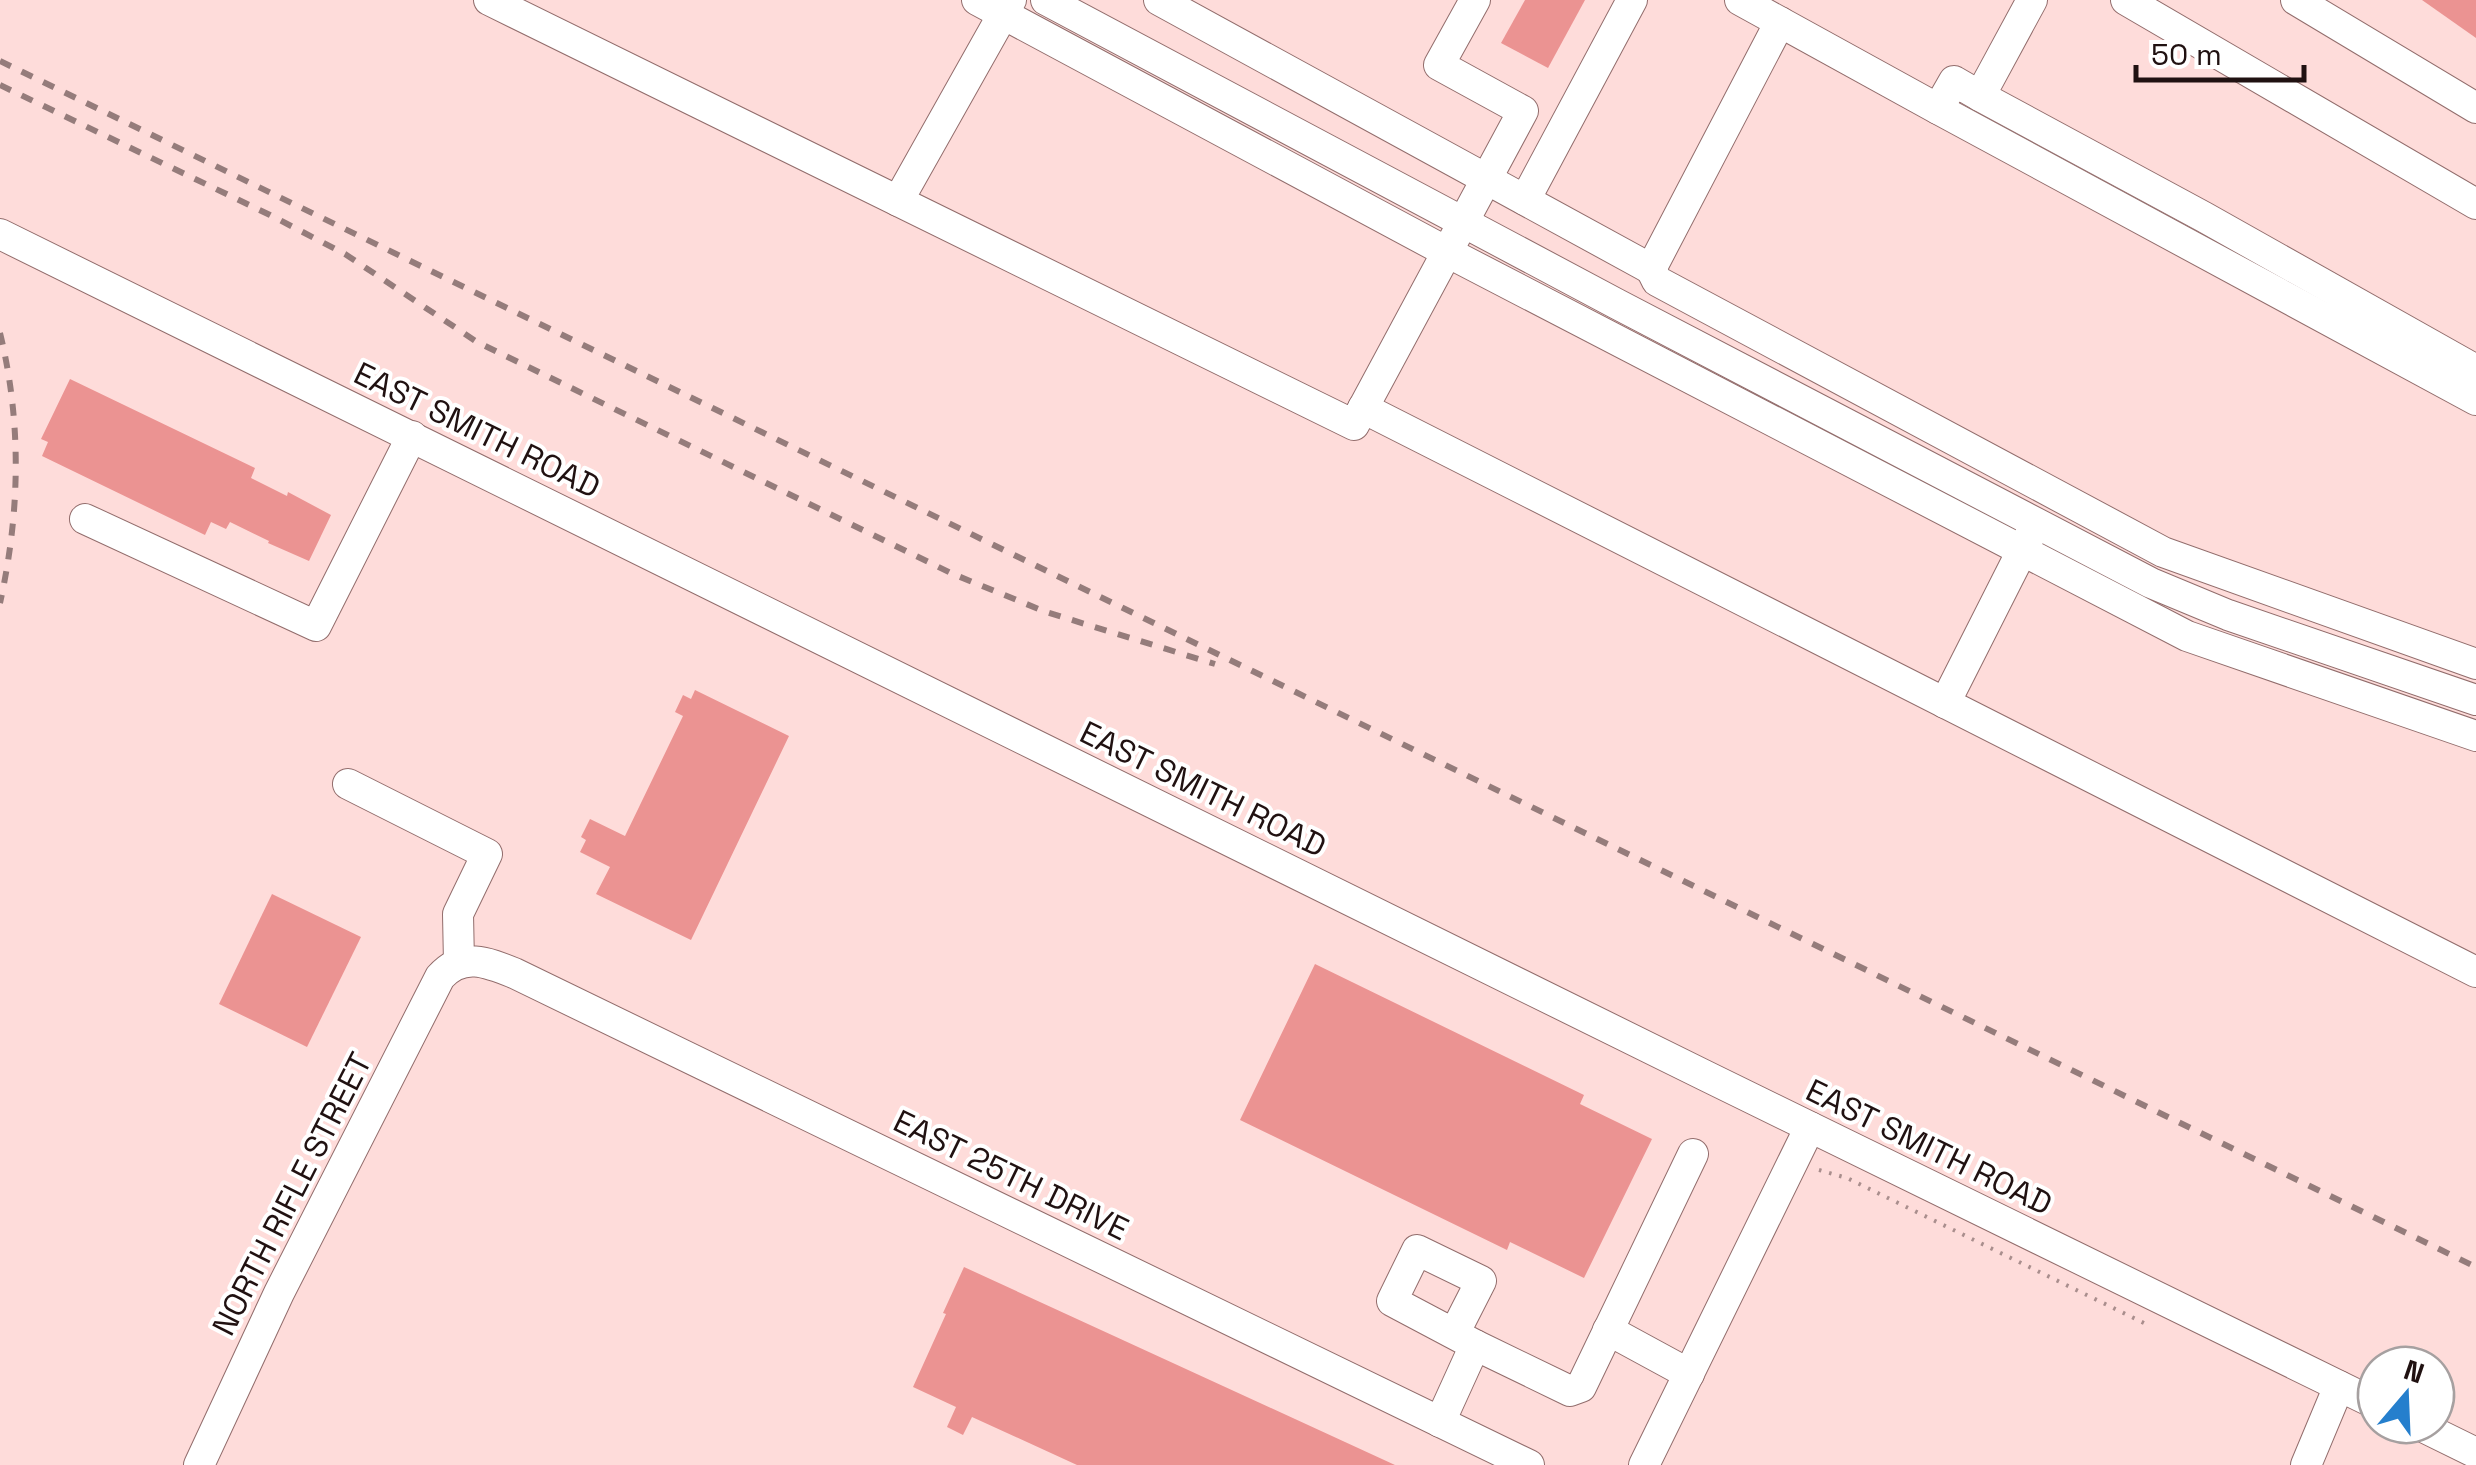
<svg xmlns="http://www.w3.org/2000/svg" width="2476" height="1465" viewBox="0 0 2476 1465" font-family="'Space Grotesk',sans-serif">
	<rect width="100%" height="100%" fill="#fedcda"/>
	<g fill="#eb9392">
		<path d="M1525,0H1585L1548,68L1501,43Z"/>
		<path d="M2422,0H2476V38Z"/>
		<path d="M70,379L255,468L251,478L287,496L288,492L331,515L309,561L268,543L269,541L230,522L226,529L211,522L205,535L42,456L48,442L41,439Z"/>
		<path d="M695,690L789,736L691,940L596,894L610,867L580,852L586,840L581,837L590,819L625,836L683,716L675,712L683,695L691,699Z"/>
		<path d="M272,894L361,937L307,1047L219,1004Z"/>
		<path d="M1315,964L1584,1095L1580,1104L1652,1139L1584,1278L1510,1242L1507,1250L1240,1120Z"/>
		<path d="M964,1267L1395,1465H1077L972,1417L963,1435L947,1427L956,1407L913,1387L946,1314L943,1313Z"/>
	</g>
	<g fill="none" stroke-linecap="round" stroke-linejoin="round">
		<defs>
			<g id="minor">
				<path d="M489,0L1354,425L1523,111L1439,65L1475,0"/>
				<path d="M977,0L1447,252L2187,636L2476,736"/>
				<path d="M1046,0L1617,304L2151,583L2228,615L2476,700"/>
				<path d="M1159,0L1651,269L1780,22"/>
				<path d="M1740,0L1938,109L1954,81L1980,96"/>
				<path d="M2032,0L1980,96L2204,217L2476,370"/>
				<path d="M2126,0L2476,204"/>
				<path d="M2296,0L2476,108"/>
				<path d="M1938,109L2476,400"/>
				<path d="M1525,200L1632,0"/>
				<path d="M898,201L1011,0"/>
				<path d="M0,234L1704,1075L2376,1404"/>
				<path d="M1651,269L1657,281L2163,552L2476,664"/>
				<path d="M1363,408L2476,972"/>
				<path d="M85,519L316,626L412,436"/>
				<path d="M1945,703L2030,535"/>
				<path d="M348,784L487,854L458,914L459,963"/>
				<path d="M1608,1330L1689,1374"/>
				<path d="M1475,1345L1570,1391L1581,1387L1693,1154"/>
				<path d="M1440,1422L1475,1345L1392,1301L1417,1250L1481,1281L1455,1332"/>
				<path d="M2419,1425L2476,1453"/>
				<path d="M199,1465L279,1293L440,977C462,952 487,962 514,973L1529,1465"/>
				<path d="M1644,1465L1810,1127"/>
				<path d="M2306,1465L2339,1386"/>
			</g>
		</defs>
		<use href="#minor" stroke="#926d6c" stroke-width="32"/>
		<path stroke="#a98e8d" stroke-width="4" stroke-dasharray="2.5 8" stroke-linecap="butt" d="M1819,1170L1847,1178L2144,1323"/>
		<use href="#minor" stroke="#fff" stroke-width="30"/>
		<g stroke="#957c7b" stroke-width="6" stroke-dasharray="12 12" stroke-linecap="butt">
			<path d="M0,61L2476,1267"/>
			<path d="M0,85L270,215L345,254L477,342L953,574L1046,612L1215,664"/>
			<path d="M0,333C22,423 20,513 0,603"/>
		</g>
	</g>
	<g text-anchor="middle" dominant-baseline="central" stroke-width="8" stroke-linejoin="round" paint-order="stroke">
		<g font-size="32" fill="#201111" stroke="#fff">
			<text transform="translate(477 430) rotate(26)">EAST SMITH ROAD</text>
			<text transform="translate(1203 789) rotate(26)">EAST SMITH ROAD</text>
			<text transform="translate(1929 1147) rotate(26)">EAST SMITH ROAD</text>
			<text transform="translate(1011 1175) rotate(26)">EAST 25TH DRIVE</text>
			<text transform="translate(292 1194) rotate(-63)">NORTH RIFLE STREET</text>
		</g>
	</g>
	<g transform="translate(2406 1395) rotate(19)"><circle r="48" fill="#ffffff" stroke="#a6a0a0" stroke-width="2.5"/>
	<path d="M0-8L18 38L0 25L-18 38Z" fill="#257fcd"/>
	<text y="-15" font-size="28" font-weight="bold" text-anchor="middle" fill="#201111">N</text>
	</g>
	<path d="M2136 65v15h168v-15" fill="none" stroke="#201111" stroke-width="5"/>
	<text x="2151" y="65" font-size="30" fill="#201111" stroke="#ffffff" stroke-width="8" paint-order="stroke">50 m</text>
</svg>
